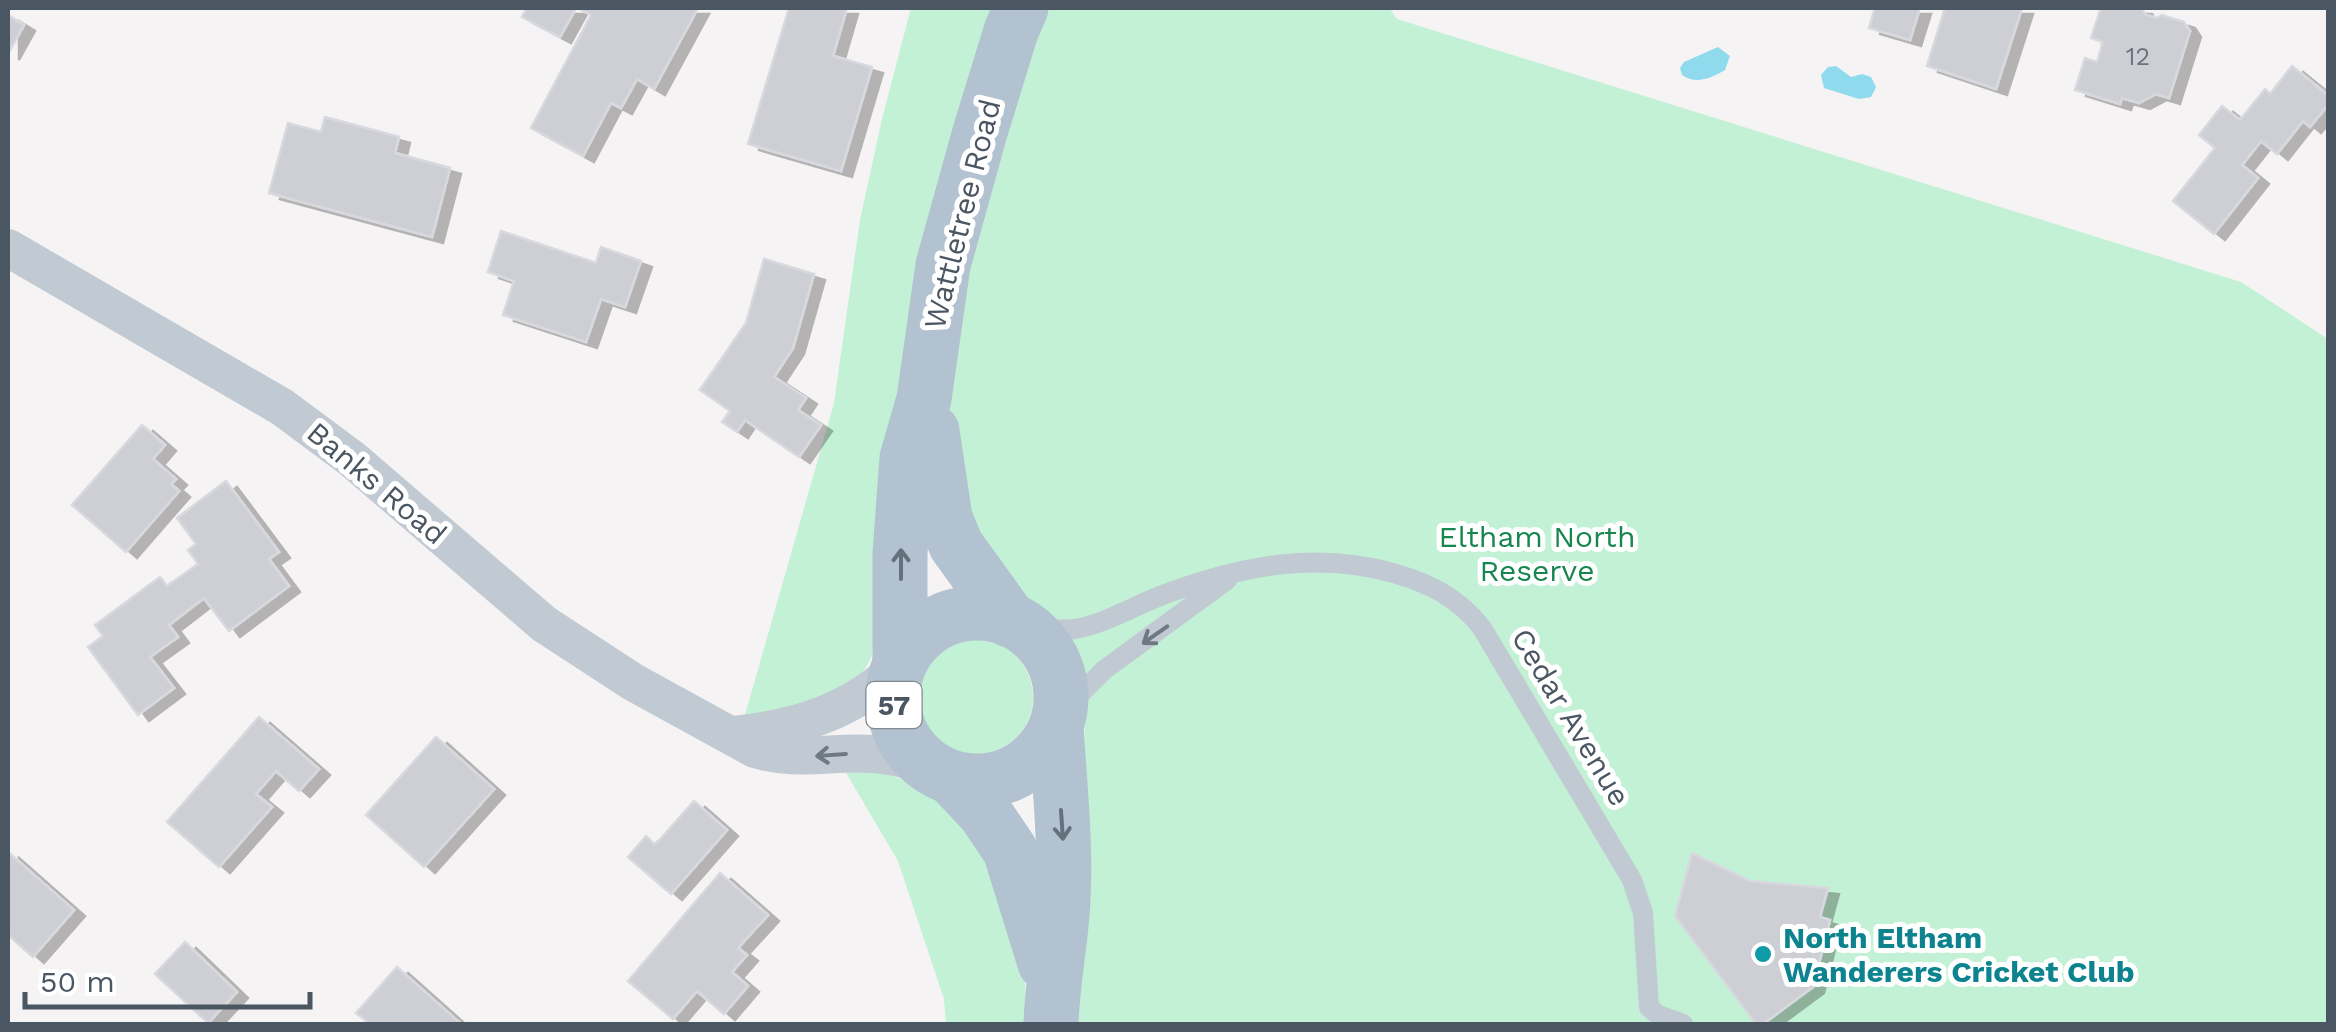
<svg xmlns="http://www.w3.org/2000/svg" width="2336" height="1032" viewBox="0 0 2336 1032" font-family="'Work Sans',sans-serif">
	<defs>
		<filter id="shadow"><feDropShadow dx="11" dy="6" stdDeviation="0" flood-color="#0004"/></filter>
	</defs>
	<rect width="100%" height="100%" fill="#f5f3f3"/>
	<g fill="#c3f1d5">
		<path d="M911,8H997L871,658L856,685L743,722L834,403L860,220L882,119Z"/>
		<path d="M1045,8H1389L1397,19L2241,282L2328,339V1024H1076L1085,711L1077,659L1064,635L1046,616L1016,597L975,550L949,417L956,309Z"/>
		<circle cx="976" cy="697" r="57"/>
		<path d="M842,766L879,771L904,780L970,821L1024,956L1027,1024H946L944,999L898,861Z"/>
	</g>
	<g fill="#90daee">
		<path d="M1718,47L1730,56L1725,70C1711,78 1696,85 1682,75L1680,68L1684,62Z"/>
		<path d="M1836,66L1851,77L1862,74L1871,77L1876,87L1871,97L1859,99L1824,88L1821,75L1828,67Z"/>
	</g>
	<g fill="#cdcfd5" stroke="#d7d9de" stroke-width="2.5" filter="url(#shadow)">
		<path d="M527,8H576L560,37L522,17Z"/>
		<path d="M578,8H698L654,89L637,79L621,108L611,103L583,156L531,128L591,15Z"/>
		<path d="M789,8H847L833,56L872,67L841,171L748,144Z"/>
		<path d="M1875,8H1920L1910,40L1869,28Z"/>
		<path d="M1945,8H2022L1996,89L1927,66Z"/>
		<path d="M2101,8H2141L2146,15L2157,18L2162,15L2184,22L2190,31L2169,98L2156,94L2139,103L2122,98L2120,104L2075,90L2085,58L2097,62L2103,42L2091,38Z"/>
		<path d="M8,15L24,25L8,54Z"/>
		<path d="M2292,66L2328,95V105L2310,127L2303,121L2277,154L2261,141L2242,165L2258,178L2214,234L2173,201L2215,148L2199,135L2222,106L2240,120L2265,89L2270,94Z"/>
		<path d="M325,117L399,137L395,153L450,168L432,237L269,193L288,123L321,132Z"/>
		<path d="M501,231L596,263L601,247L641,261L625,307L601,299L586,342L503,315L514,281L488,272Z"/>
		<path d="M764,259L814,274L793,348L774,377L806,398L798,410L821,425L799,457L745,420L737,432L722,422L730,411L700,390L746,323Z"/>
		<path d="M142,425L165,445L153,459L176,479L171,484L179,491L126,552L72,505Z"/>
		<path d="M226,481L279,552L269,559L289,586L229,631L204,598L169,625L178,637L150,657L174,688L138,715L88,647L103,636L95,625L160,577L167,586L198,564L188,550L196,544L177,518Z"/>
		<path d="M259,717L319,769L299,791L276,771L256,794L272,807L219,867L167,822Z"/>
		<path d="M436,737L494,789L424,867L366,815Z"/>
		<path d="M694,801L727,830L671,894L628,857L646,836L655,845Z"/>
		<path d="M8,852L74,910L33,957L8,935Z"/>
		<path d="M1692,853L1750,881L1828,888L1820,917L1830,920L1813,987L1763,1024H1756L1675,916Z"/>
		<path d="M720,873L768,915L738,948L747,955L732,972L748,986L724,1014L697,991L673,1019L628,981Z"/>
		<path d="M185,942L237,992L208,1023L155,974Z"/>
		<path d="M397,967L461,1024H370L356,1013Z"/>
	</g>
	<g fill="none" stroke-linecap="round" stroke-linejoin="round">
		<g stroke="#c1cad2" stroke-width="20">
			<path d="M1022,626C1039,628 1058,631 1075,629C1108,623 1137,604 1168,593C1241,566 1317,551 1393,573C1429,583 1459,598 1482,628L1632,880L1643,913L1649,1007L1658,1015L1683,1024"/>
			<path d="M1059,715L1104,670L1227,580"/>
		</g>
		<g stroke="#c1cad2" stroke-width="38">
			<path d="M8,248L282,407L352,459L544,624L633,682L755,749C795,762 832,751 873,754C892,755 910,760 927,765"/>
			<path d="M734,735C798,728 851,712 898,667"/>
		</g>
		<g stroke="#b3c2d1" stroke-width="55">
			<path d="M932,431L945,518L956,545L1010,620"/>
			<circle cx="977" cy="697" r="84"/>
			<path d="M900,662V553L907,458L924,399L943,265L980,132L1011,31L1021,8"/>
			<path d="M952,778L985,813L1010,850L1045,963"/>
			<path d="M1051,1024C1052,987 1059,952 1062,915C1067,853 1060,790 1056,727"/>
		</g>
	</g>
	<defs><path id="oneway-shaft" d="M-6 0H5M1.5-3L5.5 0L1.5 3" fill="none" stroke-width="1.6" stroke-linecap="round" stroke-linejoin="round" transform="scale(2.5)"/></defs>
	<g stroke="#64717d">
		<use href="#oneway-shaft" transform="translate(901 564) rotate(-90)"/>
		<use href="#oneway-shaft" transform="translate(1062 825) rotate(86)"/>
	</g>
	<g stroke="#6e7983">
		<use href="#oneway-shaft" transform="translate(1155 635) rotate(145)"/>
		<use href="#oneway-shaft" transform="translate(831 755) rotate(176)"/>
	</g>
	<circle fill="#0f9aa8" stroke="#fff" stroke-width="4" cx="1763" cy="954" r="10"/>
	<g text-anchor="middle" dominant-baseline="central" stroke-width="10" stroke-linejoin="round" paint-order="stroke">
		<g font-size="25" fill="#6b747e">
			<text x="2138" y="56">12</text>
		</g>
		<rect fill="#fff" stroke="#808990" stroke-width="2.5" x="866.5" y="682" width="55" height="46" rx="8"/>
		<g font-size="28" font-weight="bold" fill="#4a5661">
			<text x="894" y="705">57</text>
		</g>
		<g font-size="30" fill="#4a5661" stroke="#fff">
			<text transform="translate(962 214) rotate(-76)">Wattletree Road</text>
			<text transform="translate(377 483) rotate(40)">Banks Road</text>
			<text transform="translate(1571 717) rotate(59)">Cedar Avenue</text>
		</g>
		<g font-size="30" fill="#17864f" stroke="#fff">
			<text x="1537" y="536">Eltham North<tspan x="1537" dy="34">Reserve</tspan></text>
		</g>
		<g font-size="30" font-weight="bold" fill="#0d838f" stroke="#fff" text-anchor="start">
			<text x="1783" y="937">North Eltham<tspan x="1783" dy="34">Wanderers Cricket Club</tspan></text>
		</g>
	</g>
	<rect width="2336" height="1032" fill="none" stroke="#4a5661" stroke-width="20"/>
	<path d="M25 992v15h285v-15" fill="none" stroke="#4a5661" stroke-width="5"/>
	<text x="40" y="992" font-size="30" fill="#4a5661" stroke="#ffffff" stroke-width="8" paint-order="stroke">50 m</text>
</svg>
